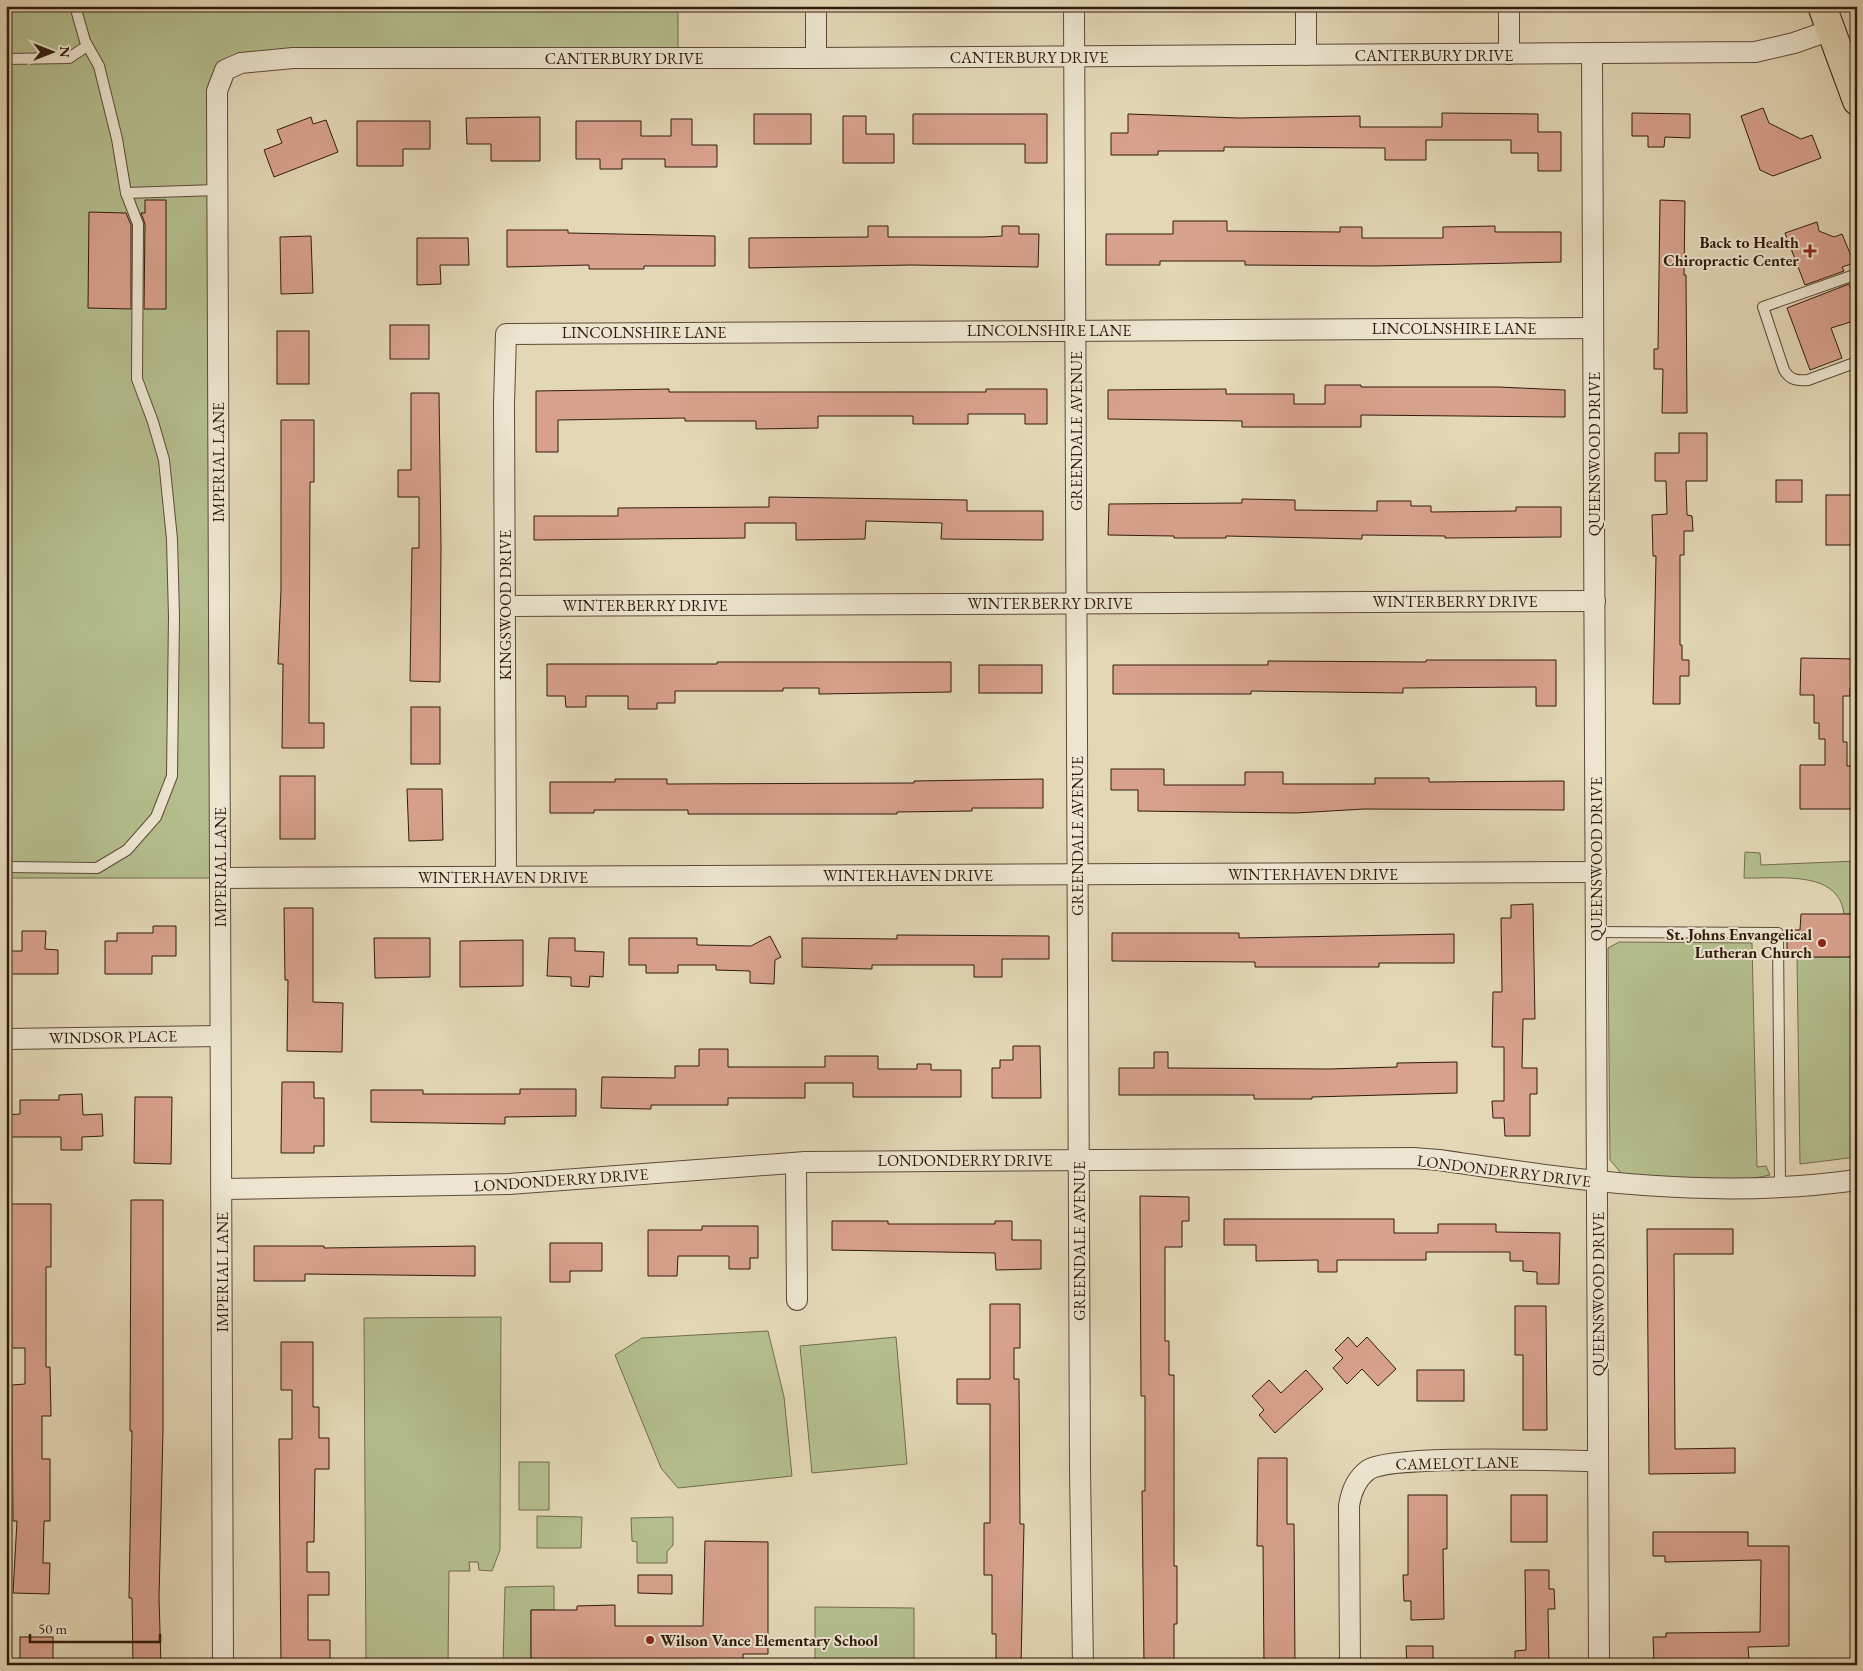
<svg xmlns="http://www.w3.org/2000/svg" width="1863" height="1671" viewBox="0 0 1863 1671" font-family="'EB Garamond',serif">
	<rect width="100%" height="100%" fill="#e3d7b6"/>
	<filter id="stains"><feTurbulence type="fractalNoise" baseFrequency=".004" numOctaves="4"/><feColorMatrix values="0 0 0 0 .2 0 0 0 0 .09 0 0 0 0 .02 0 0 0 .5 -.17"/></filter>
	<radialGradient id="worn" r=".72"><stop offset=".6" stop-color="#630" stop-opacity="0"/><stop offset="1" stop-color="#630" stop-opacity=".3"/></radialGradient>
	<g fill="#b4be8e" stroke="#726c4e">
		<path d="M6,6H678V58H293L225,70L220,878H6Z"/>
		<path d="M1745,852L1760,853L1761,865L1857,861V914H1844C1839,869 1777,879 1744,878Z"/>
		<path d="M1619,942L1752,943L1757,1167L1766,1166L1770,1175C1723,1186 1670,1177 1622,1174L1610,1160L1608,948Z"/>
		<path d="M1797,957H1857V1157L1800,1164Z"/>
		<path d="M501,1317L500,1550L492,1571L479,1570L478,1562H469L470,1571H449L448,1665H366L364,1318Z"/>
		<path d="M768,1331L784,1397L792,1476L678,1488L661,1468L615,1355L642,1338Z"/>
		<path d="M896,1337L907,1464L812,1473L800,1346Z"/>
		<rect x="519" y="1462" width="30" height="48"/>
		<path d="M537,1516L582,1517L581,1548H537Z"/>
		<path d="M673,1517V1545L667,1552V1563H637V1542L632,1541L631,1518Z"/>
		<path d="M554,1586V1610H531V1665H503L505,1587Z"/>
		<path d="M815,1607L914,1608V1665H815Z"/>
	</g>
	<g fill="#d8a18d" stroke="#311b0d">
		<path d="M1763,108L1769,123L1801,139L1812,135L1821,158L1773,176L1760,170L1741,116Z"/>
		<path d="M1442,113L1538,114V132H1561V171H1538V153H1511V140H1426V160H1385V148L1224,147V151H1158V155H1111V133H1128V114L1239,118L1360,116V127H1442Z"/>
		<path d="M1632,113L1690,114V138L1665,137L1664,147H1648V136H1632Z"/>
		<rect x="754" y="114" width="57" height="30"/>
		<path d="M913,114H1047V163H1025V144H913Z"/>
		<path d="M843,116H866V134H894V163H843Z"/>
		<path d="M311,117L313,124L326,120L338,152L274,177L264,150L282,143L277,130Z"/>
		<path d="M540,117V161H491V144H467L466,118Z"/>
		<path d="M671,119H692V145H717V167H665V159H622V169H600V159H576V121H641V136H671Z"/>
		<path d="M357,121H430V149H403V166H357Z"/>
		<path d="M145,200H166V309H144L145,224L141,213H145Z"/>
		<path d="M1660,200L1685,201L1684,275H1686L1687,413H1662L1663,369H1654V349H1658Z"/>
		<path d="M89,212L126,213L131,225V309L88,308Z"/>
		<path d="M1173,221H1227V231L1340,232V227H1362V238H1443V227L1495,226V232H1561V262L1376,266L1245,265V261H1160V265H1106V234H1173Z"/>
		<path d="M1817,222L1819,231L1834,237L1842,234L1854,263L1842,267L1844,271L1805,285L1785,233Z"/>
		<path d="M868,226H888V237H982L1002,236V226H1019V234H1039L1038,267L911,265L749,268V238L868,237Z"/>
		<path d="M507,230H568V233L715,236V266H644V269H589V265L507,267Z"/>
		<path d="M311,236L313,293L281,294L280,237Z"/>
		<path d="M417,238H468L469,265H440L441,284L417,285Z"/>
		<path d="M1849,284L1857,306V320L1831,328L1842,358L1810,370L1787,308Z"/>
		<rect x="390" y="325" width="39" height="34"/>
		<rect x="277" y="331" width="32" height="53"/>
		<path d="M1325,385H1361V387H1498L1565,390V417L1361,415V427H1242V421L1108,419V390L1226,389V394H1294V404H1325Z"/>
		<path d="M669,389V392H986V389H1047V424H1025V414H968V424H913V416H818V428L756,429V421H685V418L558,420V452H536V391Z"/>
		<path d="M411,393H439L441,548L440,682L410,681L412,548H419V497H398V470H411Z"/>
		<path d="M281,420H314V482H310L309,723H324V748H282L283,664H278L281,589Z"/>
		<path d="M1679,433H1707V481H1686L1687,515L1692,516L1693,531H1684V555H1680V645H1682V660H1689V676H1680V704H1653L1656,556H1653L1652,515L1667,514L1666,481H1655V453H1679Z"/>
		<rect x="1776" y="480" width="26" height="22"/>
		<rect x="1826" y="495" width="31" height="50"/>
		<path d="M769,497L967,500V511H1043V540L941,539L942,523L866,521L865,539L796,540V523H745V538L534,540V516H618V508L769,507Z"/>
		<path d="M1242,499L1295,500V510L1377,511V501H1411V506H1431V512L1516,511V507H1561V537L1445,538V536L1362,535V539L1226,536V538H1174V536L1108,535L1109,504L1242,503Z"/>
		<path d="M1801,658L1857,659V688H1850V696H1843V742H1847V766H1857V809H1800V765H1825V739H1819V723H1814V695H1800Z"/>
		<path d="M1426,660H1556V706H1536V687L1403,688V693L1251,691V694H1113V665H1268V661L1426,662Z"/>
		<path d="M717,662H951V692L819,694V688H783V691H675V703H657V709H628V696H586V707H566L565,696H547V664H717Z"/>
		<rect x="979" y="665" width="63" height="28"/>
		<rect x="411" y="707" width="29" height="57"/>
		<path d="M1111,769H1164V785H1245V772H1283V784H1375V778H1429V782L1564,781V810L1364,809L1296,813L1138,811V790H1111Z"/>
		<rect x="280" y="776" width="35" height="63"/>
		<path d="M615,779H667V784L914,783V781L1043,779V808H972V811L897,812V814H688V810H594V813H550V782H615Z"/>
		<path d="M407,789H442L443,840L409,841Z"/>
		<path d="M1533,904L1535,1019H1523L1522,1068H1537V1094H1530V1136H1505L1504,1118H1493L1492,1101H1504V1047H1492L1493,992H1502L1501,918H1511V905Z"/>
		<path d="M284,908H313V1002L343,1003L342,1052L287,1051L288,980H285Z"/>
		<path d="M1801,914H1857V957H1787V930H1800Z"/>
		<path d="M153,926H176V956H152V974H105V941H117V933H153Z"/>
		<path d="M22,931H46L45,949L58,950V974H6V951H22Z"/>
		<path d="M1112,933H1239V938L1454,934V963H1379V967H1255V962L1112,961Z"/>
		<path d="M897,935L1049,936V959H1002V977H974V965H872V969L802,967V938L897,939Z"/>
		<path d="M770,936L781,957L775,960L774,984L750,983V971L716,970V965H678V973H646V965H629V938H697V945L751,946Z"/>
		<path d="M374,938H430V977L375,978Z"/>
		<path d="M549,938H575V951L604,952L603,977L590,976L589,987L571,986V977L547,976Z"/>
		<path d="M523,940V986L460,987V941Z"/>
		<path d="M1013,1046H1040L1041,1098H992V1068H1000V1060H1013Z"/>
		<path d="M699,1049H728V1067H825V1056H878V1069H917V1064H931V1070H961V1097H853V1083H805V1098H728V1105H651V1109L601,1108L602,1077L675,1078V1066H699Z"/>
		<path d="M1154,1052H1168V1068L1329,1069L1397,1067V1063L1457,1062V1093L1312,1097V1099H1254V1095H1119V1068H1154Z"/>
		<path d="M282,1082H314V1098H324V1146H314V1153H281Z"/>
		<path d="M520,1089H576V1116L505,1117V1124L371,1122V1090H423V1094H520Z"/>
		<path d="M82,1094L83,1115L102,1114L103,1136L82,1137V1150H61V1137H6V1115L20,1114V1100H59V1095Z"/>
		<path d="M135,1097H172L171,1164L134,1163Z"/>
		<path d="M1140,1196L1189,1197V1221H1182V1247H1165V1341H1169V1375H1174V1566H1177V1624H1174V1665H1144L1142,1491H1145V1396H1141Z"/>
		<path d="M131,1200H163V1430L159,1598L161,1665H133L132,1598H129L132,1431H130Z"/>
		<path d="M11,1204H51V1267H46V1367H50L51,1416H42V1459H50V1521H44L43,1563H50L49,1594L13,1593L17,1521H13L12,1385L25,1384V1348H12Z"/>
		<path d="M1224,1219H1394V1233H1438V1224H1496V1232L1560,1233L1559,1284H1537V1272L1523,1271V1261H1510V1252H1426V1260H1337V1272H1318V1260L1256,1261V1245H1224Z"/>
		<path d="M832,1221H888V1224H995V1221H1012V1240H1041V1269L996,1270L995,1253L832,1250Z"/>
		<path d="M702,1226H758V1258H750V1269H729V1256H678L677,1276H648V1230H702Z"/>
		<path d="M1647,1229H1733V1254H1674L1675,1449L1735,1448V1473L1649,1474Z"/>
		<path d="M550,1243H602V1271H570V1282H550Z"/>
		<path d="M254,1246H324V1248L475,1246V1276L305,1274V1281H254Z"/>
		<path d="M990,1304H1020V1348H1014V1379H1019L1020,1524H1024L1021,1665H996V1634H992V1575H984V1523H990V1404H957V1379H990Z"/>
		<path d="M1515,1306H1546L1547,1430H1523V1355H1515Z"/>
		<path d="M1348,1337L1357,1347L1367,1337L1396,1369L1378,1386L1362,1369L1347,1384L1333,1368L1343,1358L1335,1350Z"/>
		<path d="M281,1342H313V1407H319V1438H329V1469H315L314,1542H307V1572H329V1595H308V1640H330V1660H315V1665H281L279,1439H292V1390H281Z"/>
		<path d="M1306,1370L1323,1389L1275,1433L1259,1415L1264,1410L1252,1396L1269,1380L1281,1393Z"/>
		<rect x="1417" y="1370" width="47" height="31"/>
		<path d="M1258,1458H1287V1524H1294L1295,1665H1264L1263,1546H1257Z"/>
		<path d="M1408,1495H1447V1549H1443L1444,1619L1411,1620V1601H1404L1403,1575H1408Z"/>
		<rect x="1511" y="1495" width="36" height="47"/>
		<path d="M1653,1532H1748V1546H1789V1646L1748,1647L1749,1659L1654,1661L1653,1637H1666V1633L1760,1632L1761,1560L1665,1562V1556H1653Z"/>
		<path d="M705,1541L768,1542V1654H743V1665H531V1610H577V1606L615,1605V1626H703Z"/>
		<path d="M1525,1570H1549V1589H1554L1555,1609H1548L1549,1665H1515V1651L1526,1650Z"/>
		<path d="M638,1575H672V1594L638,1593Z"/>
		<rect x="20" y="1637" width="33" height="28"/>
		<path d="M1406,1646H1433V1665H1407Z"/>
	</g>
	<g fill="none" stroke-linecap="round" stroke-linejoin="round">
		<defs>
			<g id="lane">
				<path d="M6,59L69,58L87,46"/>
				<path d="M126,193L217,190"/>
				<path d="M1857,274L1763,307L1784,370C1790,380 1797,381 1808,380L1857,362"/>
				<path d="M6,867L97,868L127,850L156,817L172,776L174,617L172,539L164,460L153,422L137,379L138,224L126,193L117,139L99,66L85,41L75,6"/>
				<path d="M1596,932L1778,933L1780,1188"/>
			</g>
			<g id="street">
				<path d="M816,6V58"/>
				<path d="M1074,6L1080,1470L1083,1665"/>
				<path d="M1306,6V55"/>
				<path d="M1509,6V54"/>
				<path d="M1592,54L1599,1665"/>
				<path d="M505,606L1595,601"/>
				<path d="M506,877L504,404L506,334L1593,328"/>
				<path d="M220,878L1596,872"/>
				<path d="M6,1039L220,1036"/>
				<path d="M796,1163L797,1300"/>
				<path d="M222,1189L509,1184L805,1162L1413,1158L1439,1160C1582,1181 1713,1200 1857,1180"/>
				<path d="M223,1665L217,91L225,70L241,63L293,58H816L1755,52L1794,43L1831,30"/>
				<path d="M1350,1665L1349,1506C1351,1492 1356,1479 1368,1470C1393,1454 1558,1461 1598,1461"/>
			</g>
			<path id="highway" d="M1822,6L1857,101"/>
		</defs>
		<use href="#lane" stroke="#5e4a37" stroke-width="12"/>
		<use href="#street" stroke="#5e4a37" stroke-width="22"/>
		<use href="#highway" stroke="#311b0d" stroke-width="30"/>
		<use href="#lane" stroke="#ede5d0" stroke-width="10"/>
		<use href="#street" stroke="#ede5d0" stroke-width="20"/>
		<use href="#highway" stroke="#e3d7b6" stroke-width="28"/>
	</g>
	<g fill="#8f2418" stroke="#ede5d0" stroke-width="2">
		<path d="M1807.5 243.5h5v5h5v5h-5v5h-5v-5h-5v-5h5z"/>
		<circle cx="1822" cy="943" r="5"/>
		<circle cx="650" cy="1640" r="5"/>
	</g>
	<g text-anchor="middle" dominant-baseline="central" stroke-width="4" stroke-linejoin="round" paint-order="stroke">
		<g font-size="16" fill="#311b0d" stroke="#ede5d0">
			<text x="1434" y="55">CANTERBURY DRIVE</text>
			<text x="1029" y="57">CANTERBURY DRIVE</text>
			<text x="624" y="58">CANTERBURY DRIVE</text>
			<text x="1454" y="328">LINCOLNSHIRE LANE</text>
			<text x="1049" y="330">LINCOLNSHIRE LANE</text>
			<text x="644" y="332">LINCOLNSHIRE LANE</text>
			<text transform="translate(1076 431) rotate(-90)">GREENDALE AVENUE</text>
			<text transform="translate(1594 454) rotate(-90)">QUEENSWOOD DRIVE</text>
			<text transform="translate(218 462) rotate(-90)">IMPERIAL LANE</text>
			<text x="1455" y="601">WINTERBERRY DRIVE</text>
			<text x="1050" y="603">WINTERBERRY DRIVE</text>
			<text transform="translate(505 605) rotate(-90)">KINGSWOOD DRIVE</text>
			<text x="645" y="605">WINTERBERRY DRIVE</text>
			<text transform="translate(1077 836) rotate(-90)">GREENDALE AVENUE</text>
			<text transform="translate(1596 859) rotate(-90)">QUEENSWOOD DRIVE</text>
			<text transform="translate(220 867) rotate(-90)">IMPERIAL LANE</text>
			<text x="1313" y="874">WINTERHAVEN DRIVE</text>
			<text x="908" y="875">WINTERHAVEN DRIVE</text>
			<text x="503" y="877">WINTERHAVEN DRIVE</text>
			<text transform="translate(113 1037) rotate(-1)">WINDSOR PLACE</text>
			<text x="965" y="1160">LONDONDERRY DRIVE</text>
			<text transform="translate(1504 1171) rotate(7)">LONDONDERRY DRIVE</text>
			<text transform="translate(561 1180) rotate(-4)">LONDONDERRY DRIVE</text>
			<text transform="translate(1079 1241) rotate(-90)">GREENDALE AVENUE</text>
			<text transform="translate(222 1272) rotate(-90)">IMPERIAL LANE</text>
			<text transform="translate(1598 1294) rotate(-90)">QUEENSWOOD DRIVE</text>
			<text transform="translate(1457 1463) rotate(-1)">CAMELOT LANE</text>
		</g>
		<g font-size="16" font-weight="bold" fill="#311b0d" stroke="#ede5d0" text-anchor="end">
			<text x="1799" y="242">Back to Health<tspan x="1799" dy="18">Chiropractic Center</tspan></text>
			<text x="1812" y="934">St. Johns Envangelical<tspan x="1812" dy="18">Lutheran Church</tspan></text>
			<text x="660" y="1640" text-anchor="start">Wilson Vance Elementary School</text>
		</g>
	</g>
	<rect width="1863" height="1671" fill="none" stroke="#e3d7b6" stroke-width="25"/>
	<rect x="8" y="8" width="1848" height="1656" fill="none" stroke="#311b0d" stroke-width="2.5"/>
	<rect x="12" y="12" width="1838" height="1646" fill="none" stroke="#311b0d"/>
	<g transform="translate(52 52) rotate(90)" stroke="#ede5d0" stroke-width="4" paint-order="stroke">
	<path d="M0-4L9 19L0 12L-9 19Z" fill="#311b0d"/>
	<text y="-8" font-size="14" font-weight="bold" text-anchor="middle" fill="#311b0d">N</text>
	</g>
	<path d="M30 1634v8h130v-8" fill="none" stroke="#311b0d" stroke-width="2.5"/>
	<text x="38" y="1634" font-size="15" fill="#311b0d" stroke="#ede5d0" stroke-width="4" paint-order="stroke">50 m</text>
	<rect width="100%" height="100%" filter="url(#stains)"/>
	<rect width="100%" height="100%" fill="url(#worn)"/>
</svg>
